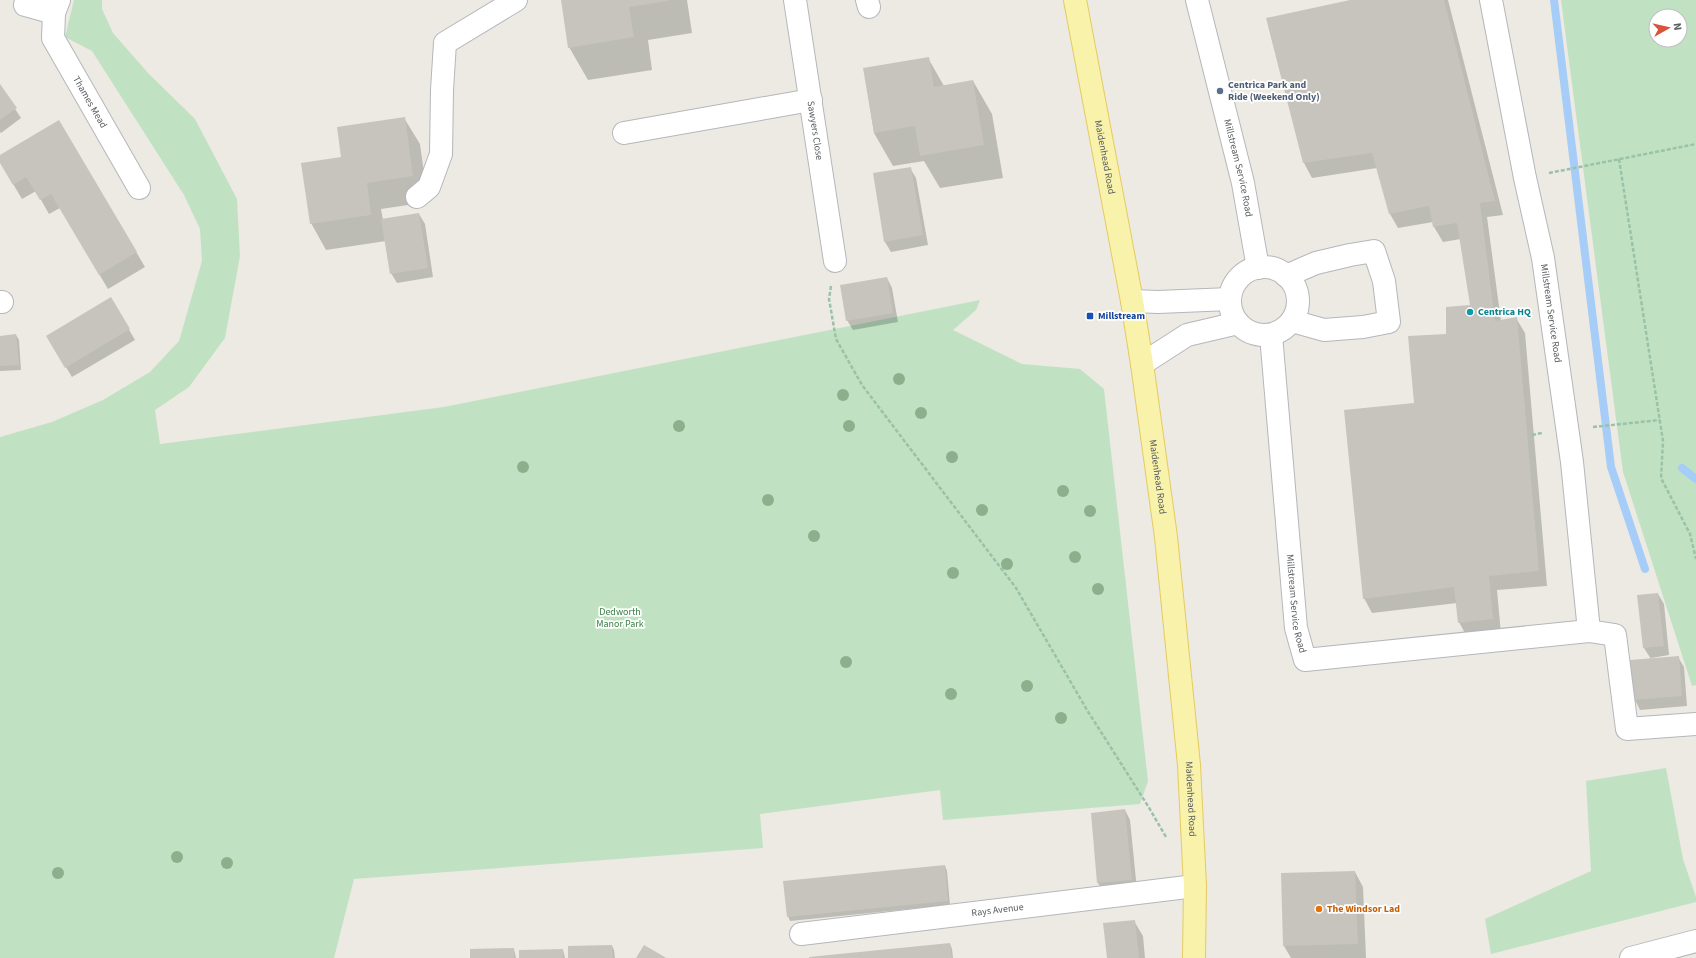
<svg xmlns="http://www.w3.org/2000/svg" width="1696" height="958" viewBox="0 0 1696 958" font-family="'Source Sans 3',sans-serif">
	<rect width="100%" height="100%" fill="#eceae2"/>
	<g fill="#c0e2c3" fill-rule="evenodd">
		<path d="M74,0H102V9L113,33L148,73L195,119L237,199L240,256L225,338L189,387L155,410L160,444L444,407L980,300L976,310L953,330L1022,364L1080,369L1104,389L1148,781L1140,804L943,820L940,790L760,814L763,848L354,879L334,958H0V437L52,422L103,400L150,372L179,341L202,261L200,229L184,195L92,51L65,37Z"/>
		<path d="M1561,0H1696V685L1692,686L1623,472ZM1656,16H1680V40H1656Z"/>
		<path d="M1666,768L1683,859L1696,897V902L1491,954L1485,919L1591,871L1586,781Z"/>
	</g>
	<g fill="#0003">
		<path d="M562,0H687L692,33L648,40L652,70L588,80L569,47Z"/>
		<path d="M1354,0H1448L1503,215L1487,217L1501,321L1516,318L1525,333L1547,586L1497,590L1501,634L1467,637L1459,622L1457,603L1372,613L1364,598L1415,404L1471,306L1461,239L1443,242L1434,227L1433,222L1398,228L1390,214L1377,168L1312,178L1304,163Z"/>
		<path d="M928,58L944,86L973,81L992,114L1003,178L940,188L924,161L893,166L874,133L864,69Z"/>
		<path d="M0,86L21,118L1,133L0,132Z"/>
		<path d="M404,118L420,144L428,202L381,209L383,220L419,214L425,224L433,277L397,283L391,273L386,241L326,250L311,223L342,158Z"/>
		<path d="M59,121L145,267L108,289L60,208L49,214L36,191L22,199L0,162V156Z"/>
		<path d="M910,168L916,178L928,245L891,252L885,242Z"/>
		<path d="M887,278L892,288L898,322L853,330L847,320Z"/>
		<path d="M111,299L135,340L72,377L47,336Z"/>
		<path d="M16,335L19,340L21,370L0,371V337Z"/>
		<path d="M1658,594L1664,604L1669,655L1651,658V659L1678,657L1684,667L1687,706L1640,710L1635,700L1651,659L1644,648Z"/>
		<path d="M1125,810L1130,820L1137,890L1104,893L1098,883L1092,814Z"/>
		<path d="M945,866L947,871L950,905L790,921L788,916Z"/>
		<path d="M1355,872L1363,887L1366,958H1291L1284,946L1282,874Z"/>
		<path d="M1134,921L1143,936L1145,958H1108Z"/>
		<path d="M950,944L952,949L953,958H808Z"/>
		<path d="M612,946L614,950L615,958H569Z"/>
		<path d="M514,949L516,958H471Z"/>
		<path d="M563,950L565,958H520Z"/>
	</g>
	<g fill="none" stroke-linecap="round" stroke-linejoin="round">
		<g stroke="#a6cdf8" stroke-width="8">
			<path d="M1554,0L1611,467L1645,569"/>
			<path d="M1682,468L1696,479"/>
		</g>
	</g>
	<g fill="#c7c4be">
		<path d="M561,0H668V1L629,7L634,37L568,48Z"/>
		<path d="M1350,0H1444L1495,201L1480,203L1495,321L1517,317L1539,571L1489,576L1493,619L1458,623L1454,587L1363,599L1344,410L1414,403L1408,336L1446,334V307L1470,305L1457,223L1433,227L1429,206L1389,214L1372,153L1303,163L1266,18Z"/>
		<path d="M929,57L934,87L973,80L984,145L920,156L915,126L874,133L863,68Z"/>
		<path d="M0,84L17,108L0,120Z"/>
		<path d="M405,117L413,176L367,183L371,215L310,224L301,163L341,157L337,127Z"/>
		<path d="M59,120L137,252L99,275L51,194L40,200L26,177L13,185L0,163V155Z"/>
		<path d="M911,167L923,235L884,242L873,173Z"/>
		<path d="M419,213L428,268L390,274L381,219Z"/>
		<path d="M887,277L893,313L846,321L840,285Z"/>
		<path d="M111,297L130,329L65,368L46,336Z"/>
		<path d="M16,334L19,365L0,366V336Z"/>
		<path d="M1658,593L1664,646L1643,648L1637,595Z"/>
		<path d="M1679,656L1682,696L1634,700L1630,660Z"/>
		<path d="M1125,809L1132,880L1097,883L1091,813Z"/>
		<path d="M945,865L948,901L787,917L783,881Z"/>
		<path d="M1355,871L1358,944L1283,946L1281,873Z"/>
		<path d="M1135,920L1139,958H1107L1103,923Z"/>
		<path d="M950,943L952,958H809V957Z"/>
		<path d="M612,945L613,958H568V946Z"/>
		<path d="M644,945L663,956L666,958H636Z"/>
		<path d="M514,948V958H470V949Z"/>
		<path d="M563,949V958H519V950Z"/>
	</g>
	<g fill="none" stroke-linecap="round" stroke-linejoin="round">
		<defs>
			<g id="minor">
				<path id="s1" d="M59,0L54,13L53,38L139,188"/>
				<path id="s2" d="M795,0L835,261"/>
				<path d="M867,0L869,7"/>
				<path id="s3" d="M1197,0L1243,183L1258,268"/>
				<path id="s4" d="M1491,0L1525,178L1543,258L1572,462L1589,631"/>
				<path d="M25,5L54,13"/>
				<path d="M624,133L811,100"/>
				<path d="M417,197L429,187L441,154L442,90L445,43L516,0"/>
				<circle cx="1264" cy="301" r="34"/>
				<path d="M1286,276L1316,263L1350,255L1374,251L1384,281L1389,322L1363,327L1324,330L1292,321"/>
				<path d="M1132,301L1158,302L1230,299"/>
				<path d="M0,302H2"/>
				<path id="s5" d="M1271,335L1296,628L1305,660L1589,631L1615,635L1627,729L1696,724"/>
				<path d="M1142,364L1187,335L1238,323"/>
				<path id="s6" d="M801,934L1195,886"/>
				<path d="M1631,958L1696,941"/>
			</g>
			<g id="major">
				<path id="s7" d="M1075,0L1132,301L1142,364L1166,537L1189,765L1195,886L1194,958"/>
			</g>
		</defs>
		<use href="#minor" stroke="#b4b7bb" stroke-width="24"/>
		<use href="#major" stroke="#e5cb61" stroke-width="24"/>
		<g stroke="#9ac2a8" stroke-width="2.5" stroke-dasharray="4 2" stroke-linecap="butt">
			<path d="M1619,159L1663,441L1661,478L1690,534L1696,559"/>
			<path d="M1549,173L1696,144"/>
			<path d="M831,286L829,299L836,339L862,385L1016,588L1087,710L1148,806L1166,837"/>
			<path d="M1593,427L1660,420"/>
			<path d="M1532,435L1542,433"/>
		</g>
		<use href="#minor" stroke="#fff" stroke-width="22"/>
		<use href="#major" stroke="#f8f2ab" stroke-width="22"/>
	</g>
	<g fill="#8bb08b">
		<circle cx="899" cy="379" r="6"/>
		<circle cx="843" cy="395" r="6"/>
		<circle cx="921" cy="413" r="6"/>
		<circle cx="679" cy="426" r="6"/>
		<circle cx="849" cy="426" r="6"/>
		<circle cx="952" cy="457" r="6"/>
		<circle cx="523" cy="467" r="6"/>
		<circle cx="1063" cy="491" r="6"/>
		<circle cx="768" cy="500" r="6"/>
		<circle cx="982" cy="510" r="6"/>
		<circle cx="1090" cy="511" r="6"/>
		<circle cx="814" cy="536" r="6"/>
		<circle cx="1075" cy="557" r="6"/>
		<circle cx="1007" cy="564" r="6"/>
		<circle cx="953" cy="573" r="6"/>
		<circle cx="1098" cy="589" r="6"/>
		<circle cx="846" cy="662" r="6"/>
		<circle cx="1027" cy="686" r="6"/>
		<circle cx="951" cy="694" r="6"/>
		<circle cx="1061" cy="718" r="6"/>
		<circle cx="177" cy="857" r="6"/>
		<circle cx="227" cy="863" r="6"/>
		<circle cx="58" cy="873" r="6"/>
	</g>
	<circle fill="#5c6f8a" stroke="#fff" stroke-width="1.5" cx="1220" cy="91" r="4"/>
	<circle fill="#0f9aa8" stroke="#fff" stroke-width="1.5" cx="1470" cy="312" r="4"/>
	<rect fill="#1a4fb4" stroke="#fff" stroke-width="1.5" x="1086" y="312" width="8" height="8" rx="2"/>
	<circle fill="#e8710a" stroke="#fff" stroke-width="1.5" cx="1319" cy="909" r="4"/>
	<g text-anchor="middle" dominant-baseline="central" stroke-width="3.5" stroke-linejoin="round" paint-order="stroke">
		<g font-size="10" font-weight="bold" fill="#4e5e75" stroke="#fff" text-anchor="start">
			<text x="1228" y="85">Centrica Park and<tspan x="1228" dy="12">Ride (Weekend Only)</tspan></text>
		</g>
		<g font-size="10" fill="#5a5d61" stroke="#fff">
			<text stroke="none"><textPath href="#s1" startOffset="113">Thames Mead</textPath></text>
			<text stroke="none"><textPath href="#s2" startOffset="132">Sawyers Close</textPath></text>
			<text stroke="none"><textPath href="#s7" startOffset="160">Maidenhead Road</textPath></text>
			<text stroke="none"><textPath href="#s3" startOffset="173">Millstream Service Road</textPath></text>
			<text stroke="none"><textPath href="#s4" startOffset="319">Millstream Service Road</textPath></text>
			<text stroke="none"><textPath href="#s7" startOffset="484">Maidenhead Road</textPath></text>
			<text stroke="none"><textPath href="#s5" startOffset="270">Millstream Service Road</textPath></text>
			<text stroke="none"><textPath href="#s7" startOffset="808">Maidenhead Road</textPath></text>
			<text stroke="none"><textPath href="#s6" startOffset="198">Rays Avenue</textPath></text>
		</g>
		<g font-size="10" font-weight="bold" fill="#0d838f" stroke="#fff" text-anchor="start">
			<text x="1478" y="312">Centrica HQ</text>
		</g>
		<g font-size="10" font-weight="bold" fill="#164399" stroke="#fff" text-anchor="start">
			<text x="1098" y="316">Millstream</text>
		</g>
		<g font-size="10" fill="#3b8044" stroke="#fff">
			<text x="620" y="612">Dedworth<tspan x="620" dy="12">Manor Park</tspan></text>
		</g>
		<g font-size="10" font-weight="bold" fill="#c56008" stroke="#fff" text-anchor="start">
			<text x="1327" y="909">The Windsor Lad</text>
		</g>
	</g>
	<g transform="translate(1668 28) rotate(82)"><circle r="19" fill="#ffffff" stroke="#bdbec0"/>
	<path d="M0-3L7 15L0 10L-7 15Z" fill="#da5339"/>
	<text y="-6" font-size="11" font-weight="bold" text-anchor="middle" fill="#5a5d61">N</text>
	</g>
</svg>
